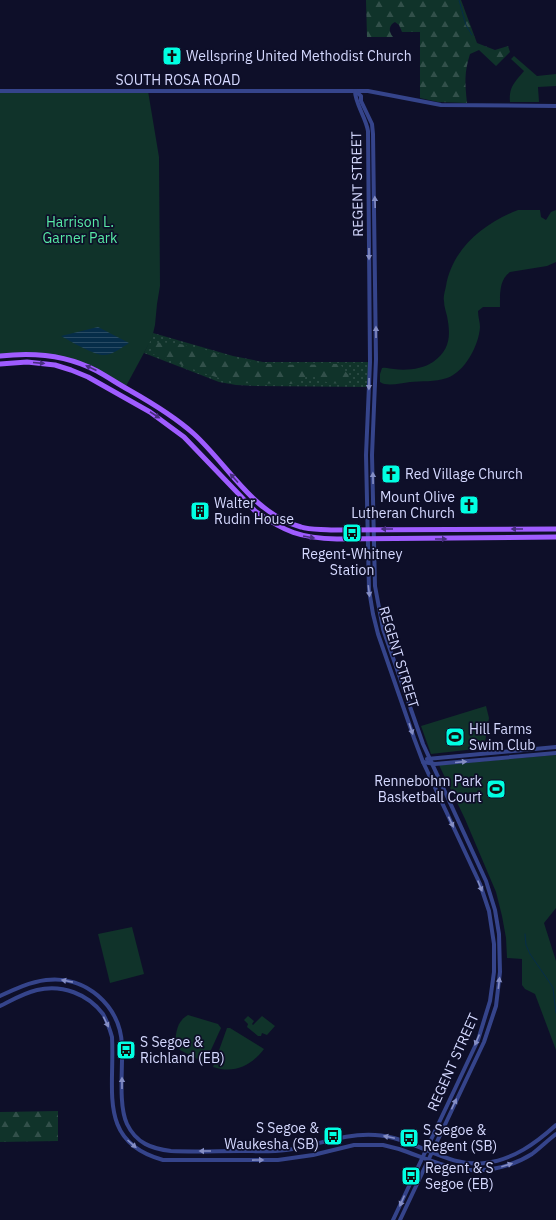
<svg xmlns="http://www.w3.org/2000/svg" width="556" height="1220" viewBox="0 0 556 1220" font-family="'IBM Plex Sans',sans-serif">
	<defs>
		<pattern id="grass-dots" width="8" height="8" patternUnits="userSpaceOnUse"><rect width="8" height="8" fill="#10332a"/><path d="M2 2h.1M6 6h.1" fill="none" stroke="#32504a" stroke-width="1.8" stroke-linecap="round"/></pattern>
		<pattern id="forest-firs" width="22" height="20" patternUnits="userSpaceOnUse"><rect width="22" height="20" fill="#10332a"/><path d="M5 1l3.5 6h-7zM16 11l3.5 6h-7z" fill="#32504a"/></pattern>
		<pattern id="water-rules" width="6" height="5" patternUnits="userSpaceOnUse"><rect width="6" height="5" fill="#062d49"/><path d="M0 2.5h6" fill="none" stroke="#294b64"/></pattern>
	</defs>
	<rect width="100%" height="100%" fill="#0e0f29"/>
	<path fill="url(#grass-dots)" d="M153,333L233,356L263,362H370L369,387L255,386L236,385L219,382L201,375L144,353Z"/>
	<g fill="url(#forest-firs)">
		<path d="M366,0H461L477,43L495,50L508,46L510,52L496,66L479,50L470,54C464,73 465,83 467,103L438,102L420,98V32H402L399,25L395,22C389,25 388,31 393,37H367Z"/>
		<path d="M153,343C183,339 219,356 249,361C279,367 310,364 340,364L349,376L344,383C331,384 325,384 316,375H308L300,381L291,384L236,383L206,374L150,353Z"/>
		<path d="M58,1111V1141L0,1142V1112Z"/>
	</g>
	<g fill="#10332a">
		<path d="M514,56L537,76L556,74V86L538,87L539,102H510C509,87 514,83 524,71L511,59Z"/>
		<path d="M0,91H148L159,157L160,286L157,304L155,325L152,338L125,388L97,371L59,357L0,356Z"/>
		<path d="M518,210H540L541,217L546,220L551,212L556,210V262L547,266L510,272C499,280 500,294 500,307H483L478,311C478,317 480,322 480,327C479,345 465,372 447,378C435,382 421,381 410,382C401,383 387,387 380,382V374L382,368C387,367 390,369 394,369C406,371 423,369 433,362C450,350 451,336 447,316C446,312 444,306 444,301C443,297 445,291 446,286C452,249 484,223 518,210Z"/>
		<path d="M486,706L489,718L484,748L431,754L421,726Z"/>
		<path d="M556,755V908L544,923L556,961V1050L535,994L525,989L522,985V959L507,958L506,938L502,916L496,892L465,819L439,765Z"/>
		<path d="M132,927L144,974L110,983L98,934Z"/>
		<path d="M188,1015L218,1024L221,1028L205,1063L180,1050L175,1044C176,1032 177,1021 188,1015Z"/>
		<path d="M248,1016L254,1021L252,1024L253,1025L262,1016L275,1026L267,1035L262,1033L261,1036H258L247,1027L248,1024L244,1020Z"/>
		<path d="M227,1028H230L264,1049C251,1066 234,1074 213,1067Z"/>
	</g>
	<path fill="url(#water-rules)" d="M98,327L129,343C121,348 114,354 105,355C95,356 70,341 61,336Z"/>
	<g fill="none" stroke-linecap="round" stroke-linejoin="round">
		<g stroke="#062d49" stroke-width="1">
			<path d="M459,0L466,25L472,35"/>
			<path d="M525,934L526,945L530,954L550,983L553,988L556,1013"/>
		</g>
		<g stroke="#35448b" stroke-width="4">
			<path d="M0,91H368L441,105L556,106"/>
			<path d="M355,91L361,96V101L372,124L373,134L376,359L372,455L375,586L383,629L423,744L486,881L495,910L499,934L500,972L496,1006L484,1042L400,1220"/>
			<path d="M355,91C355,103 366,118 368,131L370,362L366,455L369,590L373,614L378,634L414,738L423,762L480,884L489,911L494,944V972L490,1001L478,1040L393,1220"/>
			<path d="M427,759L556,747"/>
			<path d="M423,762L435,764L556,753"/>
			<path d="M0,996C15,989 30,982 46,980C85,975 120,1005 122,1045C123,1067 118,1105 127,1124C136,1143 152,1149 171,1151C195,1152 218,1151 241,1151C256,1151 271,1152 286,1150C317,1146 342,1133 375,1135C414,1137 446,1168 485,1163C513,1160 536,1143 556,1125"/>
			<path d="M0,1006C12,1000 24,993 37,990C62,984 88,994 103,1014C107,1021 110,1030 112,1037C115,1090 97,1142 163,1160H278L313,1155L354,1145H383L399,1149C417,1155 436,1164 455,1168C480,1174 510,1168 532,1154C540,1148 548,1140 556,1134"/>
		</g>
		<g stroke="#9f5cff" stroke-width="5">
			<path d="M0,356C34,352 67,355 97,371C108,377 118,384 129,390C152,403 174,416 194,434C228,465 253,514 301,527C310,530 321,529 331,530L556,529"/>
			<path d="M0,364L27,362L55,365L71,370L88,377L150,412L184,437L255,511C285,532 300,538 337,539L556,537"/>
		</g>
	</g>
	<defs><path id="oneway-solid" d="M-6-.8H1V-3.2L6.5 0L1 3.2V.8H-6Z"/></defs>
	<g fill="#858ec5">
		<use href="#oneway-solid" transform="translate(375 202) rotate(-92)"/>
		<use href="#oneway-solid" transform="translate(369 254) rotate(90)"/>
		<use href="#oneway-solid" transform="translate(376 332) rotate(-90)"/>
		<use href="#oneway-solid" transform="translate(369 384) rotate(91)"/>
		<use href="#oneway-solid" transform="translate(373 478) rotate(-91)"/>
		<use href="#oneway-solid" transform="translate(369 591) rotate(83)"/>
		<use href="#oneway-solid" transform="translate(411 729) rotate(71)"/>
		<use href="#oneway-solid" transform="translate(461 762) rotate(-5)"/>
		<use href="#oneway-solid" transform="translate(451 822) rotate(65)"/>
		<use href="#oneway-solid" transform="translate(480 886) rotate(68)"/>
		<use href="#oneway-solid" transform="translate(67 981) rotate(-169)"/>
		<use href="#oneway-solid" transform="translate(499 983) rotate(-83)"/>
		<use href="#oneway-solid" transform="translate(106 1022) rotate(64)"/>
		<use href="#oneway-solid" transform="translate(477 1040) rotate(113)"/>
		<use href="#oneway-solid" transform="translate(122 1083) rotate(-90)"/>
		<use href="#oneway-solid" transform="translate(454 1104) rotate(-65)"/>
		<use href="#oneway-solid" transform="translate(389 1137) rotate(-168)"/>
		<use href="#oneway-solid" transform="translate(132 1144) rotate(42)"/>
		<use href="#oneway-solid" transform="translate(205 1151) rotate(180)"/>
		<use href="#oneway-solid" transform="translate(258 1160) rotate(-1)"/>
		<use href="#oneway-solid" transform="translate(507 1165) rotate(-17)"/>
		<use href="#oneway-solid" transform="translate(402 1201) rotate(114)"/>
	</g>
	<g fill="#482e7f">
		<use href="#oneway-solid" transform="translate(39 363) rotate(5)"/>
		<use href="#oneway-solid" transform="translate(91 368) rotate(-156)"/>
		<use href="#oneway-solid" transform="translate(155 415) rotate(33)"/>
		<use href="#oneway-solid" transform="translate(234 478) rotate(-132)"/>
		<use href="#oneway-solid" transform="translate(387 529) rotate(180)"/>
		<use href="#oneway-solid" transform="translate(517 529) rotate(180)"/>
		<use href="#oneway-solid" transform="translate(309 537) rotate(10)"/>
		<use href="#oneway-solid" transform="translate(441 539)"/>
	</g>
	<defs>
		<symbol id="church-square" viewBox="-11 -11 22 22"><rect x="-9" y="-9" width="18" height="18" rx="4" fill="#01ffe2" stroke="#0e0f29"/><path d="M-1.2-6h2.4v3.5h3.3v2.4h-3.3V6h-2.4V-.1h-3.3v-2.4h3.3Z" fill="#111"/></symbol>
		<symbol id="building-square" viewBox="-11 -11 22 22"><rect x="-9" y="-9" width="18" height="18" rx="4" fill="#01ffe2" stroke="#0e0f29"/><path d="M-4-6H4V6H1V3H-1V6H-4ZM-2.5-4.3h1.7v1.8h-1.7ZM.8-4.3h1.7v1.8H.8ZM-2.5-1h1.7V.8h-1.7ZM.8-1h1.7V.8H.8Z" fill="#111"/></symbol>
		<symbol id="bus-square" viewBox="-11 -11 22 22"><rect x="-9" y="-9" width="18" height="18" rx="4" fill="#01ffe2" stroke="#0e0f29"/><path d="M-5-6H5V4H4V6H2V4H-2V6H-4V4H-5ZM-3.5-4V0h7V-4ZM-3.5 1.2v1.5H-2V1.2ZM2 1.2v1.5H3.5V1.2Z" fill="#111"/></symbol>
		<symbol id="stadium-square" viewBox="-11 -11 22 22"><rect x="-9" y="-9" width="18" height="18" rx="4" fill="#01ffe2" stroke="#0e0f29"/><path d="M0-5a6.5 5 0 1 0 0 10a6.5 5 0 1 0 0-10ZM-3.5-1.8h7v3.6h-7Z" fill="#111"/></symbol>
	</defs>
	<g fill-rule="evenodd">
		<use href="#church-square" x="161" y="45" width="22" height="22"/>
		<use href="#church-square" x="380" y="463" width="22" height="22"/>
		<use href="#church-square" x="458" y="494" width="22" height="22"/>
		<use href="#building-square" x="189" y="500" width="22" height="22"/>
		<use href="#bus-square" x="341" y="522" width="22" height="22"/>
		<use href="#stadium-square" x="444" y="726" width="22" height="22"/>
		<use href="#stadium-square" x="485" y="778" width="22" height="22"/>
		<use href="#bus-square" x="115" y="1039" width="22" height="22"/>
		<use href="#bus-square" x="322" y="1125" width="22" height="22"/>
		<use href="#bus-square" x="398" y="1127" width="22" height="22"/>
		<use href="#bus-square" x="400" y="1165" width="22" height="22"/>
	</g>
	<g text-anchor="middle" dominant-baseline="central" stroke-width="3.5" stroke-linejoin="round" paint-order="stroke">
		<g font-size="14" fill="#d5d9ff" stroke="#0e0f29" text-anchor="start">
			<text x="186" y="56">Wellspring United Methodist Church</text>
			<text x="405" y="474">Red Village Church</text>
			<text x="455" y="497" text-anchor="end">Mount Olive<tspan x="455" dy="16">Lutheran Church</tspan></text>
			<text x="214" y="503">Walter<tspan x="214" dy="16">Rudin House</tspan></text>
			<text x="352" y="554" text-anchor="middle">Regent-Whitney<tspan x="352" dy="16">Station</tspan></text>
			<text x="469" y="729">Hill Farms<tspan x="469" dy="16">Swim Club</tspan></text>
			<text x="482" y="781" text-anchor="end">Rennebohm Park<tspan x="482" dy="16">Basketball Court</tspan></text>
			<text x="140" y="1042">S Segoe &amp;<tspan x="140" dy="16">Richland (EB)</tspan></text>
			<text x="319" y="1128" text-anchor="end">S Segoe &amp;<tspan x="319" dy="16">Waukesha (SB)</tspan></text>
			<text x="423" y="1130">S Segoe &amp;<tspan x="423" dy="16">Regent (SB)</tspan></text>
			<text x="425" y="1168">Regent &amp; S<tspan x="425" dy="16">Segoe (EB)</tspan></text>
		</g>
		<g font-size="14" fill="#d5d9ff" stroke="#0e0f29">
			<text x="178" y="80">SOUTH ROSA ROAD</text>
			<text transform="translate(357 184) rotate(-91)">REGENT STREET</text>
			<text transform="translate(399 657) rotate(73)">REGENT STREET</text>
			<text transform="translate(453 1062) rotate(-66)">REGENT STREET</text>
		</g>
		<g font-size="14" fill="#57eaa5" stroke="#0e0f29">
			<text x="80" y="222">Harrison L.<tspan x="80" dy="16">Garner Park</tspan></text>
		</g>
	</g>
</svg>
